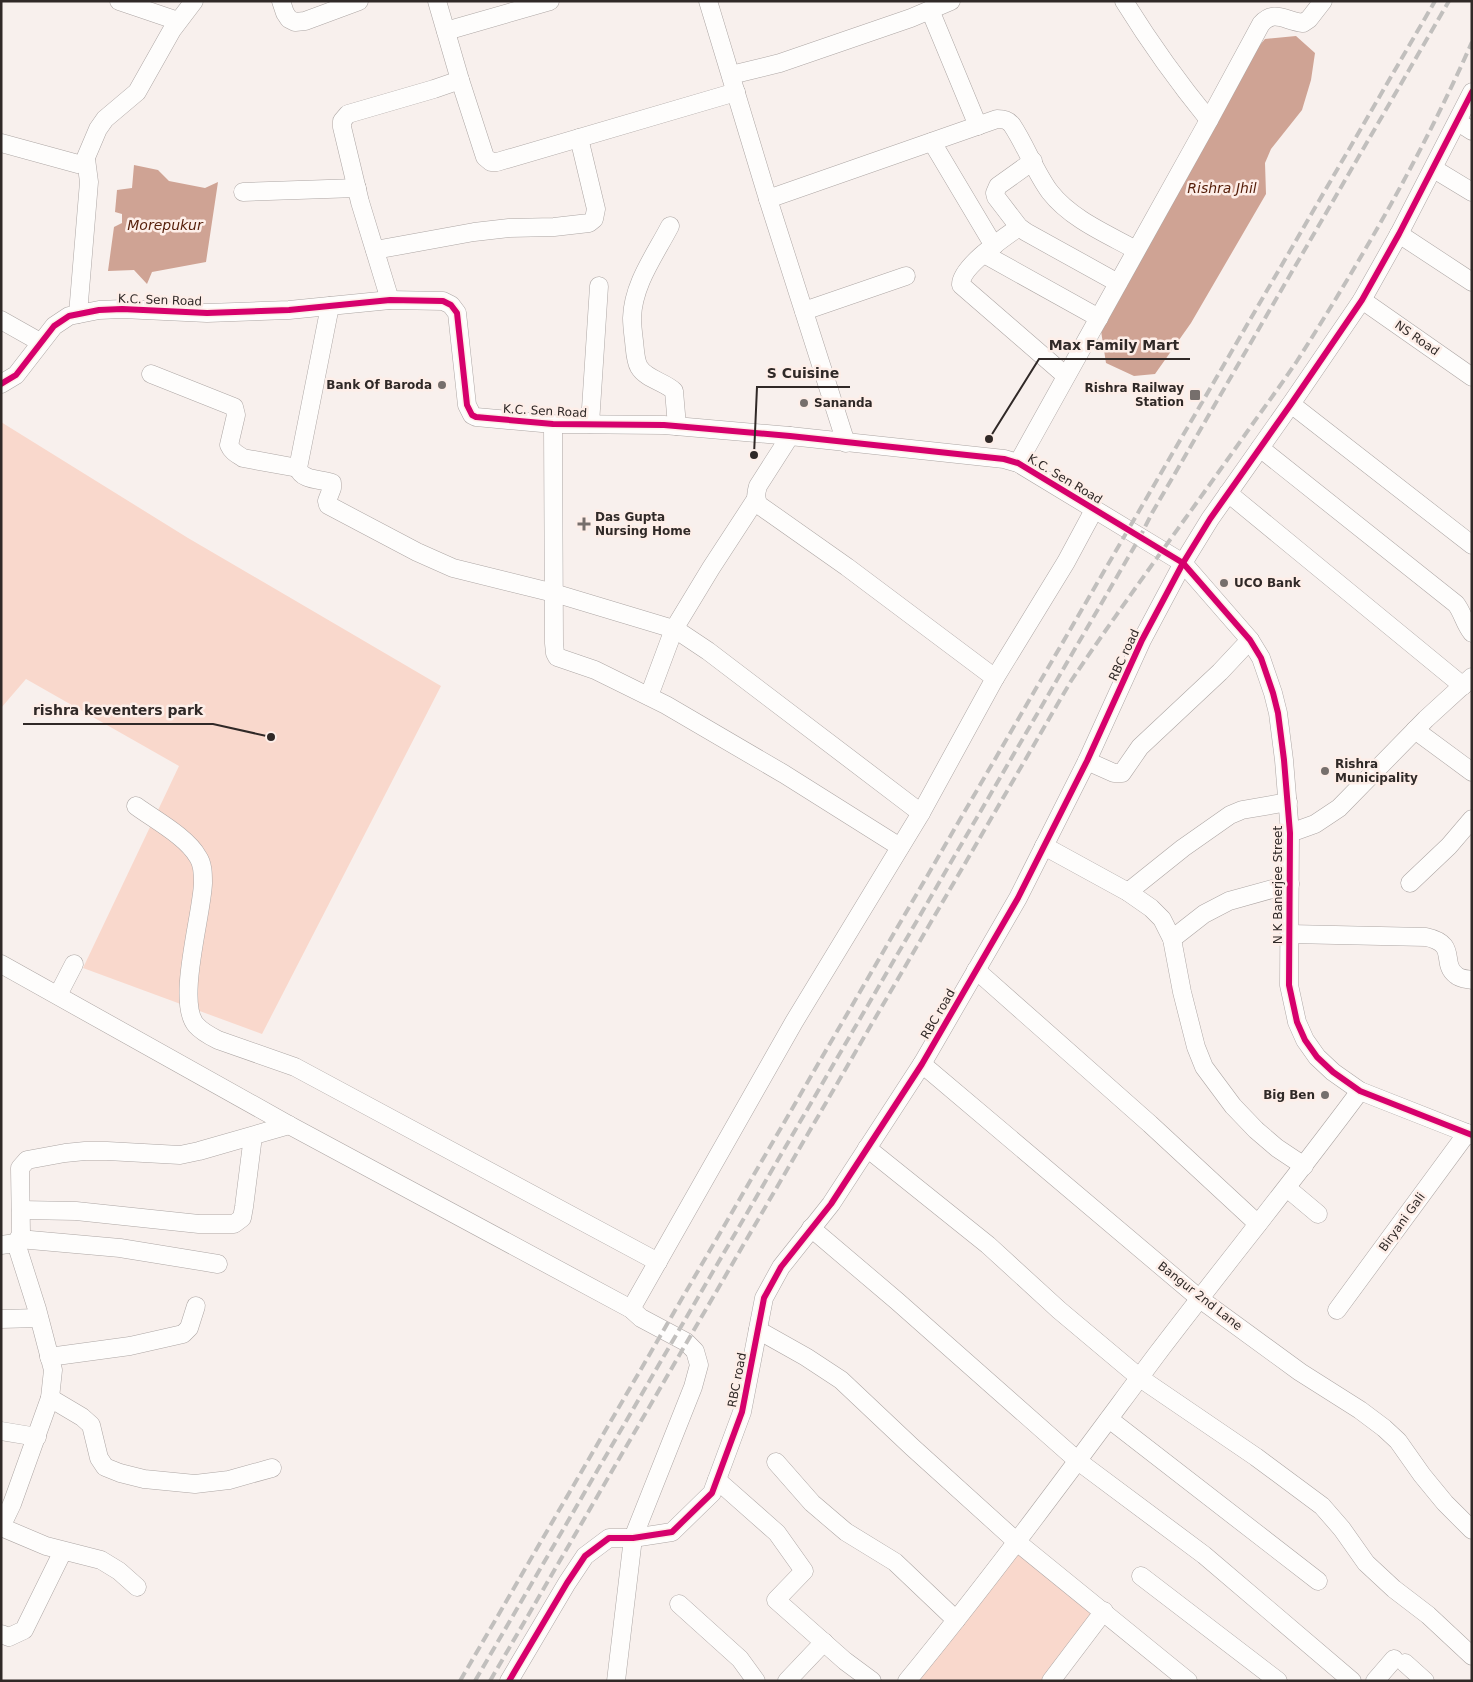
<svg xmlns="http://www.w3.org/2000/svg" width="1473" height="1682" viewBox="0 0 1473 1682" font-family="'DejaVu Sans',sans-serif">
	<rect width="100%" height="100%" fill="#f8f0ed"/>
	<g fill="#f9d8cc">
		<path d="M1,422L188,538L441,686L262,1034L83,968L179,766L26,679L1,708Z"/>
		<path d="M1017,1542L1104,1611L1051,1681H907Z"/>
	</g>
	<g fill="#cfa394">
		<path d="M1296,36L1315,53L1311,80L1302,110L1271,149L1265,163L1266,194L1191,323L1155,374L1134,376L1106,363L1099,318L1251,55L1265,39Z"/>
		<path d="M134,165L158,170L169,181L205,188L218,182L206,262L152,272L147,284L134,270L108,271L114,227L122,223V214L115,212L117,190L132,188Z"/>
	</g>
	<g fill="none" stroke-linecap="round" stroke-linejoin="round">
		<defs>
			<g id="minor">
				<path d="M119,1L178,21"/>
				<path d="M281,1L285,13L289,19L295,22L305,21L359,1"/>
				<path d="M437,1L460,80L485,157L491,162H497L736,92"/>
				<path d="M708,1L768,199L846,443"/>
				<path d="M1124,1C1150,43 1178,82 1209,120"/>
				<path d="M930,10L978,126"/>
				<path d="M446,31L550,1"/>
				<path d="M731,75L780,63L911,18L951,1"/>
				<path d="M1458,122L1472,131"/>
				<path d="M932,142L994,246"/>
				<path d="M1,143L78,164L84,162L98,129L105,119L137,92L172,30L194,1"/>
				<path d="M1033,161L998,186L995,193L996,197L1019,227L1026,232L1118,283"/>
				<path d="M1434,169L1472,192"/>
				<path d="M243,192L357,188"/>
				<path d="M768,199L997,119C1004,119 1008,120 1012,125C1026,146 1035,172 1050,192C1071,219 1107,234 1136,250"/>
				<path d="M670,226C655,255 633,284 632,318C632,325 633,333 634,341C635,349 635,360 639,367C646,379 665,382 674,391L677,426"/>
				<path d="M1019,227C1005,237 960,267 961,285L1066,376"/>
				<path d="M1399,234L1472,282"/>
				<path d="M375,250L474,232L509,228L554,227L589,223L594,219L596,209L579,138"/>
				<path d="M984,254L1099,318"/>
				<path d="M390,300L360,202L342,127V121L348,114L434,89L460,80"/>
				<path d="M1362,300L1472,377"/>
				<path d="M330,306L298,468C302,481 321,479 332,483V488L327,501L328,505L417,552L453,568L554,593L667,627L681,633L708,651L921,813"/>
				<path d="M804,311L906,276"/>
				<path d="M78,314L89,182L86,159"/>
				<path d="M1,320L40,342"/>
				<path d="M151,374L234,407L236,415L229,445C232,452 237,454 243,458L298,468"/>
				<path d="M1,384L16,375L54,326L69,316L99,310L122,309L207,313L289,310L390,300L443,301L451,305L457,313L467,405L472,415L476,417L553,424L664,425L790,436L1004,459L1018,463L1183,563L1250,640L1261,658L1273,693L1278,713L1284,760L1290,833L1289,985L1297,1022L1305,1040L1317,1057L1333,1072L1360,1091L1472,1135"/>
				<path d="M1291,404L1472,545"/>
				<path d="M553,424L554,643L555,653L557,657L595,670L666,705L784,774L900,847"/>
				<path d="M590,424L599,286"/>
				<path d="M1260,448L1456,604C1463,613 1464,623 1472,633"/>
				<path d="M1018,463L1209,120L1261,24C1274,9 1285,21 1303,23L1309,19L1323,1"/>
				<path d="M1228,493L1463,686"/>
				<path d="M995,678L1066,562L1094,510"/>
				<path d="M649,696L674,629L711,568L756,499"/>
				<path d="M1415,730L1472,772"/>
				<path d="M1087,761L1114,773H1122L1140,747L1220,672L1250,640"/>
				<path d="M136,806C155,820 187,837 198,857C203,864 203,874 203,883C202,915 176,1002 196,1025C202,1032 210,1036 218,1040L295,1067L658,1262"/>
				<path d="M1290,833L1315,824L1339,808L1426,719L1472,677"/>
				<path d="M1044,846L1128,892L1151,908L1162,919L1172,939L1182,992L1196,1047L1204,1067L1233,1106L1256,1130L1277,1148L1304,1166"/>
				<path d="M1410,883L1449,846L1472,819"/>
				<path d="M1128,892L1183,848L1230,815L1242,810L1288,802"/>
				<path d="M1290,934L1426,937C1459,944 1440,963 1456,975C1460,979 1467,979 1472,980"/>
				<path d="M1172,939L1204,914L1229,901L1290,884"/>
				<path d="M1,964L289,1125L631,1309L641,1318L686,1342L695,1351L699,1365L693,1387L633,1538L616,1681"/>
				<path d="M976,970L1150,1124L1258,1224"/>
				<path d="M58,995L74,964"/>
				<path d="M922,1064L1200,1299L1300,1372L1360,1410L1384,1428L1398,1441L1422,1475L1445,1503L1472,1530"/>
				<path d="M867,1148L988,1245L1059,1310L1140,1378L1256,1457L1322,1506L1342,1529L1366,1563L1394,1589L1428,1615L1472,1656"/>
				<path d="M1287,1188L1318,1214"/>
				<path d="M21,1210L76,1211L199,1224H234L242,1218L244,1207L253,1136"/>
				<path d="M811,1228L897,1301L1078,1461L1204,1555L1352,1681"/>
				<path d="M19,1239L120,1248L218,1264"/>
				<path d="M16,1243L37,1309L53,1370L50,1398L12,1504L1,1527L46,1546L101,1560L119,1571L137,1587"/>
				<path d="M1,1245L16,1243L21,1234L20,1168L27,1160L65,1153L85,1151H107L180,1155L199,1151L289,1125"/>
				<path d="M631,1309L794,1022L921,813L995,678L847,567L759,505C755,498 756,493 758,486L790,436"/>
				<path d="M1337,1310L1467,1133"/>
				<path d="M1,1319L39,1318"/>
				<path d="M758,1330L806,1357L841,1380L912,1447L1017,1542L1188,1681"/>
				<path d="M49,1357L130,1346L183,1334L189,1328L196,1306"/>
				<path d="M50,1398L82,1417L91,1425L99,1458L105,1467L120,1473L144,1479L195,1484L229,1480L272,1468"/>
				<path d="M1109,1419L1318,1581"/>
				<path d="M1,1431L37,1437"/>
				<path d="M776,1462L812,1503L846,1532L895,1562L956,1620"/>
				<path d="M717,1480L777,1533L804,1571L776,1600L845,1661L872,1681"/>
				<path d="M1141,1576L1278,1681"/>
				<path d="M679,1604L740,1659L756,1681"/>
				<path d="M1,1634L9,1637L24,1630L63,1551"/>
				<path d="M1405,1663L1425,1681"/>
				<path d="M509,1681L567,1583L585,1556L609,1538H633L672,1532L712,1493L742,1412L764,1298L781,1267L831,1204L922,1064L1018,898L1087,761L1142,640L1183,563L1210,519L1291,404L1362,300L1399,234L1472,92"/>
				<path d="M787,1681L824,1642"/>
				<path d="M907,1681C994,1575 1075,1464 1157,1354C1224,1266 1294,1180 1360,1091"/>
				<path d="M1051,1681L1104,1611"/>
				<path d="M1375,1681L1394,1659"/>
			</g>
		</defs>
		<use href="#minor" stroke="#ada6a4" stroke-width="19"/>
		<use href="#minor" stroke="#fefdfc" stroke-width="18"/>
		<g stroke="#c1bfbd" stroke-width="4" stroke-dasharray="10 5" stroke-linecap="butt">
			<path d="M460,1681L1435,1"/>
			<path d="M475,1681L1140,537L1152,513L1449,1"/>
			<path d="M490,1681L1071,681C1126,599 1185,520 1242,439C1260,413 1279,388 1297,361C1362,259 1423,153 1472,42"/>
		</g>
		<defs>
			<g id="cycleway">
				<path d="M1,384L16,375L54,326L69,316L99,310L122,309L207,313L289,310L390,300L443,301L451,305L457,313L467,405L472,415L476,417L553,424L664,425L790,436L1004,459L1018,463L1183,563L1250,640L1261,658L1273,693L1278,713L1284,760L1290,833L1289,985L1297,1022L1305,1040L1317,1057L1333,1072L1360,1091L1472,1135"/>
				<path d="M509,1681L567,1583L585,1556L609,1538H633L672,1532L712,1493L742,1412L764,1298L781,1267L831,1204L922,1064L1018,898L1087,761L1142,640L1183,563L1210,519L1291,404L1362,300L1399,234L1472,92"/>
			</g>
		</defs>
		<use href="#cycleway" stroke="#fdeee8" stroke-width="9"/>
		<use href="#cycleway" stroke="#d6006c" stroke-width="6"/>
	</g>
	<g fill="#766f6c" stroke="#fdeee8" stroke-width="2">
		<circle cx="442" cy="385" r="5"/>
		<rect x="1189" y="389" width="12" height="12" rx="2.5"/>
		<circle cx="804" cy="403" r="5"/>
		<path d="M581.5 516.5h5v5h5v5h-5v5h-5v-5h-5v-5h5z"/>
		<circle cx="1224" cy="583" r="5"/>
		<circle cx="1325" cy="771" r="5"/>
		<circle cx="1325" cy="1095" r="5"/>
	</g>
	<g text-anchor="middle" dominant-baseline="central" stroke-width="5" stroke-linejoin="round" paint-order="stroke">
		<g font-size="12" fill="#302927" stroke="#fdeee8">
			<text transform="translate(160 300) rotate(2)">K.C. Sen Road</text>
			<text transform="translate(1417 338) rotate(35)">NS Road</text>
			<text transform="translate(545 411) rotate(3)">K.C. Sen Road</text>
			<text transform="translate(1065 479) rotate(31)">K.C. Sen Road</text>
			<text transform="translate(1124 655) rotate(-65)">RBC road</text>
			<text transform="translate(1278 885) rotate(-90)">N K Banerjee Street</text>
			<text transform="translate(938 1014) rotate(-60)">RBC road</text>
			<text transform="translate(1402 1222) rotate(-54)">Biryani Gali</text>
			<text transform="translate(1200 1296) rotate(38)">Bangur 2nd Lane</text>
			<text transform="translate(737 1380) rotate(-79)">RBC road</text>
		</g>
		<g font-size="12" font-weight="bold" fill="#302927" stroke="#fdeee8" text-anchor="start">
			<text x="432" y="385" text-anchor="end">Bank Of Baroda</text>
			<text x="1184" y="388" text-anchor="end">Rishra Railway<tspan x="1184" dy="14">Station</tspan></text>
			<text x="814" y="403">Sananda</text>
			<text x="595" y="517">Das Gupta<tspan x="595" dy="14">Nursing Home</tspan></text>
			<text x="1234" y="583">UCO Bank</text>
			<text x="1335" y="764">Rishra<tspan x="1335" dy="14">Municipality</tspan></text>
			<text x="1315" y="1095" text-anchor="end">Big Ben</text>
		</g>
		<g font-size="14" font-style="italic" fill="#551e09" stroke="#fdeee8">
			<text x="1222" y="188">Rishra Jhil</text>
			<text x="165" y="225">Morepukur</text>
		</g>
	</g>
	<path fill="none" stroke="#302927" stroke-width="2" d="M989 439L1039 359H1190M754 455L757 387H850M271 737L213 724H23"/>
	<g fill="#302927" stroke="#fdeee8" stroke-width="2">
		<circle cx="989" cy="439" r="5"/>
		<circle cx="754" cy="455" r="5"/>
		<circle cx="271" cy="737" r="5"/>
	</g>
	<g font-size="14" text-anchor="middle" font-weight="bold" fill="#302927" stroke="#fdeee8" stroke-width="5" stroke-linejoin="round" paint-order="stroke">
		<text x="1114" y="350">Max Family Mart</text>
		<text x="803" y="378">S Cuisine</text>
		<text x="118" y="715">rishra keventers park</text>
	</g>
	<rect width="1473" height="1682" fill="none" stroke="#302927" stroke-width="5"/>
</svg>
